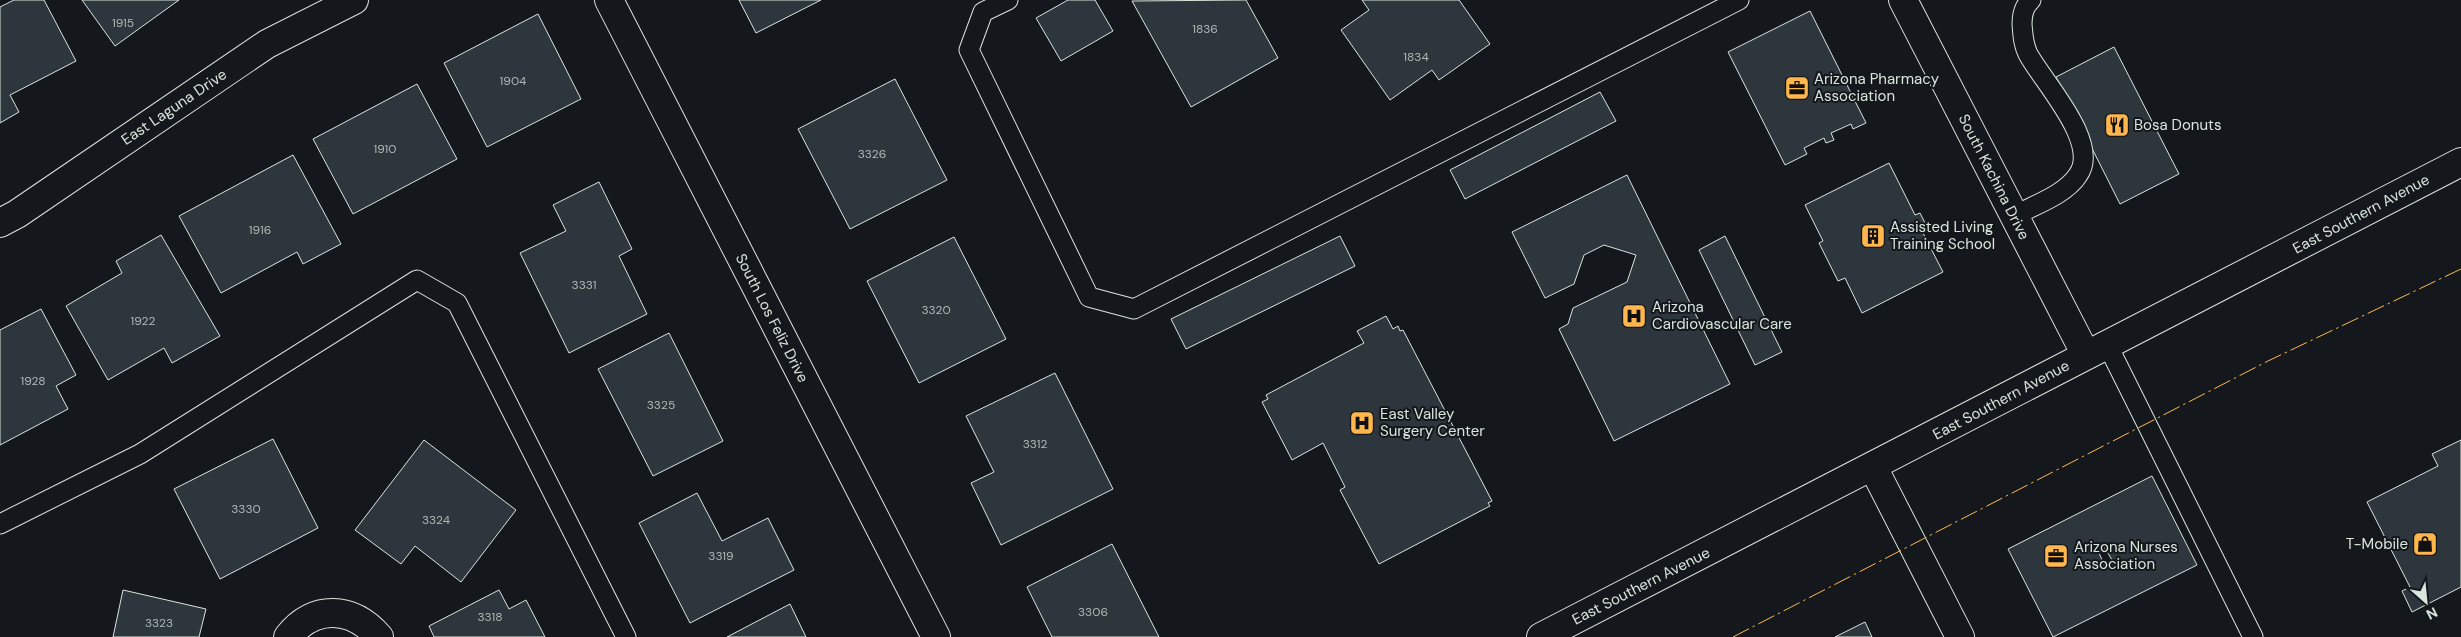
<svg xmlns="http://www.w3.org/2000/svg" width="2461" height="637" viewBox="0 0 2461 637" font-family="'DM Sans',sans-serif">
	<rect width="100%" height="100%" fill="#14181c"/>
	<g fill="#2c363c" stroke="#d8e6dc" fill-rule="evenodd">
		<path d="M14,0H44L76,61L10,95L19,112L0,123V7Z"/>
		<path d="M82,0H179L115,46Z"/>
		<path d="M739,0H821L756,33Z"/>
		<path d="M1068,0H1095L1113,31L1061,61L1036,18Z"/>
		<path d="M1246,0L1278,58L1191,107L1132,1Z"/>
		<path d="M1362,0H1459L1490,44L1439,80L1432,70L1390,100L1341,30L1369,10Z"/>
		<path d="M1810,11L1866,123L1853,129L1851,124L1831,133L1834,140L1826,143L1824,138L1804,148L1807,154L1785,165L1728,52Z"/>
		<path d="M538,14L581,99L487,147L444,63Z"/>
		<path d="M2114,47L2179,174L2120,204L2056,77Z"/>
		<path d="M895,79L947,180L850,229L798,129Z"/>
		<path d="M417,84L457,159L353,214L313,139Z"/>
		<path d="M1600,92L1616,121L1465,199L1450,170Z"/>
		<path d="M293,155L341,244L303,264L297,252L221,293L179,216Z"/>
		<path d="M1889,163L1915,215L1920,213L1928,229L1922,231L1943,272L1862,313L1845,278L1838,281L1819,243L1823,241L1805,205Z"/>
		<path d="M1627,175L1730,384L1614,441L1559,329L1568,324L1573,308L1627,282L1636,255L1604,245L1584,255L1574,284L1545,298L1512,232Z"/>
		<path d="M599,182L632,249L619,256L647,314L569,353L520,253L566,231L553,205Z"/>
		<path d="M161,235L220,336L172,363L164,348L108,380L66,306L122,273L116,261Z"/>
		<path d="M1340,236L1355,266L1186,349L1171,319Z"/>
		<path d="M1725,236L1782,352L1755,365L1699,250Z"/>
		<path d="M954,237L1006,339L919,383L867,281Z"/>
		<path d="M41,309L76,375L56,386L68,409L0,445V330Z"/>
		<path d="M1386,316L1393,329L1398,326L1400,331L1403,330L1492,501L1488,503L1490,506L1379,564L1340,490L1345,487L1323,443L1292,460L1262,402L1268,399L1266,395L1364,343L1357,331Z"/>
		<path d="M669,333L723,441L653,476L598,369Z"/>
		<path d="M1055,373L1113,489L1001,545L971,483L994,472L966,416Z"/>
		<path d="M273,439L318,528L220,579L174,489Z"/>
		<path d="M424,440L516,510L461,582L415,546L401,564L355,530Z"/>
		<path d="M2461,440V587L2412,612L2402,591L2410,587L2367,502L2438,466L2432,454Z"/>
		<path d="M2152,476L2197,565L2053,637L2008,549ZM2105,548L2112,560L2104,564L2098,551Z"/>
		<path d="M697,493L722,541L768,518L794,570L690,623L639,523Z"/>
		<path d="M1112,544L1159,637H1052L1027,587Z"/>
		<path d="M123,590L206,609L199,637H113Z"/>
		<path d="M499,590L509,609L526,600L545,637H434L429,626Z"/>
		<path d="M790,604L806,637H727Z"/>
		<path d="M1865,622L1872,637H1835Z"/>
	</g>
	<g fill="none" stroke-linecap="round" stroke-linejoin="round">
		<defs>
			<g id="lane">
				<path d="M1008,0L983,12L969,50L1089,297L1134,309L1739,0"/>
				<path d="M2014,216C2034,205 2065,195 2078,175C2101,143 2043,82 2028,54C2023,44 2023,35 2022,24C2022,16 2024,6 2031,0"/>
				<path d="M2108,346L2253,637"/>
				<path d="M0,524L140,454L417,280L457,303L626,637"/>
			</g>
			<g id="street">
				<path d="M609,0L936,637"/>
				<path d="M1903,0L2086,355"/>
				<path d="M0,223L17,214L267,44L354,0"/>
				<path d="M1873,467L1960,637"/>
				<path d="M288,637C314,604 352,606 379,637"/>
			</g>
			<path id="secondary" d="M1541,637L2461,162"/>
		</defs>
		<use href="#lane" stroke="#d8e6dc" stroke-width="21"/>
		<use href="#street" stroke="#d8e6dc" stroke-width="30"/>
		<use href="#secondary" stroke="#d8e6dc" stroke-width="30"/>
		<use href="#lane" stroke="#14181c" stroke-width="19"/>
		<use href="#street" stroke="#14181c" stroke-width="28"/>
		<use href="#secondary" stroke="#14181c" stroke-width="28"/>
		<path stroke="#ffb74d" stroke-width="1" stroke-dasharray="18 4 2.5 4" stroke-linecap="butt" d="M1733,637L2268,361L2461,269"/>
	</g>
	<defs>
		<symbol id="office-square" viewBox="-11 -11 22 22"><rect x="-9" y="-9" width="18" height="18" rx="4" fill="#ffb74d" stroke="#14181c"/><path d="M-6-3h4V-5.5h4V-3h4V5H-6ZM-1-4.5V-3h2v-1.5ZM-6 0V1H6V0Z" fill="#111"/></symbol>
		<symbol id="restaurant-square" viewBox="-11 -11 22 22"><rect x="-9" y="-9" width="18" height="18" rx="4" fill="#ffb74d" stroke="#14181c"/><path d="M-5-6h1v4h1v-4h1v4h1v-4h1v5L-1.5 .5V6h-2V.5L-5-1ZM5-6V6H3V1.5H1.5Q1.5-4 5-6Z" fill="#111"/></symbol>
		<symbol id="building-square" viewBox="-11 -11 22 22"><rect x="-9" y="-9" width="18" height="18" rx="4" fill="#ffb74d" stroke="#14181c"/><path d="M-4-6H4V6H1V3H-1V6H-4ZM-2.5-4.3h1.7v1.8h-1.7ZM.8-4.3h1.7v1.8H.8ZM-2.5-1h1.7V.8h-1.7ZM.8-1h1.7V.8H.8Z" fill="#111"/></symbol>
		<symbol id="hospital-square" viewBox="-11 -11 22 22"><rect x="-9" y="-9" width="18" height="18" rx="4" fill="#ffb74d" stroke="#14181c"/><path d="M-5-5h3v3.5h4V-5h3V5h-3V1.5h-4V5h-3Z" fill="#111"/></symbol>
		<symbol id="shop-square" viewBox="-11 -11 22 22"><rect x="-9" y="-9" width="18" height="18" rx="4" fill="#ffb74d" stroke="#14181c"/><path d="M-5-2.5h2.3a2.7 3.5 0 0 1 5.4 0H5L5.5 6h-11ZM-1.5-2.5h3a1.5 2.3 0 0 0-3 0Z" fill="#111"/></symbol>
	</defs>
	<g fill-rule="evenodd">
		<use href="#office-square" x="1783" y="74" width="28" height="28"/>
		<use href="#restaurant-square" x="2103" y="111" width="28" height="28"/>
		<use href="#building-square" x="1859" y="222" width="28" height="28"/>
		<use href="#hospital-square" x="1620" y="302" width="28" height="28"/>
		<use href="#hospital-square" x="1348" y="409" width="28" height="28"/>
		<use href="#shop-square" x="2411" y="530" width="28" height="28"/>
		<use href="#office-square" x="2042" y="542" width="28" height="28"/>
	</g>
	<g text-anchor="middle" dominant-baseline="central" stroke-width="4" stroke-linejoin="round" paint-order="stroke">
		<g font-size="12" fill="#adbab4">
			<text x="123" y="23">1915</text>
			<text x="1205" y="29">1836</text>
			<text x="1416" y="57">1834</text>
			<text x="513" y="81">1904</text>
			<text x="385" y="149">1910</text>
			<text x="872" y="154">3326</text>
			<text x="260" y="230">1916</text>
			<text x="584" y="285">3331</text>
			<text x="936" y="310">3320</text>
			<text x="143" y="321">1922</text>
			<text x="33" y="381">1928</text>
			<text x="661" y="405">3325</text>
			<text x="1035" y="444">3312</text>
			<text x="246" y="509">3330</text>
			<text x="436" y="520">3324</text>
			<text x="721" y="556">3319</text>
			<text x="1093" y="612">3306</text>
			<text x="490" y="617">3318</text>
			<text x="159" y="623">3323</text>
		</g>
		<g font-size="15" fill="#d8e6dc" stroke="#14181c" text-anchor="start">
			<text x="1814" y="79">Arizona Pharmacy<tspan x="1814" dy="17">Association</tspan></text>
			<text x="2134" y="125">Bosa Donuts</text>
			<text x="1890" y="227">Assisted Living<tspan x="1890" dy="17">Training School</tspan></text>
			<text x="1652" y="307">Arizona<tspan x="1652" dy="17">Cardiovascular Care</tspan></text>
			<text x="1380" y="414">East Valley<tspan x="1380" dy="17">Surgery Center</tspan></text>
			<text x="2408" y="544" text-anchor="end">T-Mobile</text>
			<text x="2074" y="547">Arizona Nurses<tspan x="2074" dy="17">Association</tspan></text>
		</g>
		<g font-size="15" fill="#d8e6dc" stroke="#14181c">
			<text transform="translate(174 107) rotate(-34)">East Laguna Drive</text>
			<text transform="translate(1994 177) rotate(63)">South Kachina Drive</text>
			<text transform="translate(2361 214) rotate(-28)">East Southern Avenue</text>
			<text transform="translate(772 318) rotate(63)">South Los Feliz Drive</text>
			<text transform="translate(2001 400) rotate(-28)">East Southern Avenue</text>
			<text transform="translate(1641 586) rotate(-27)">East Southern Avenue</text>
		</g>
	</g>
	<g transform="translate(2426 602) rotate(153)" stroke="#14181c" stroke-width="4" paint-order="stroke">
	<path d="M0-4L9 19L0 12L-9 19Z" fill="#d8e6dc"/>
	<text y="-8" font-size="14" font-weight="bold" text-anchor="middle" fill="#d8e6dc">N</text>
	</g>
</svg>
